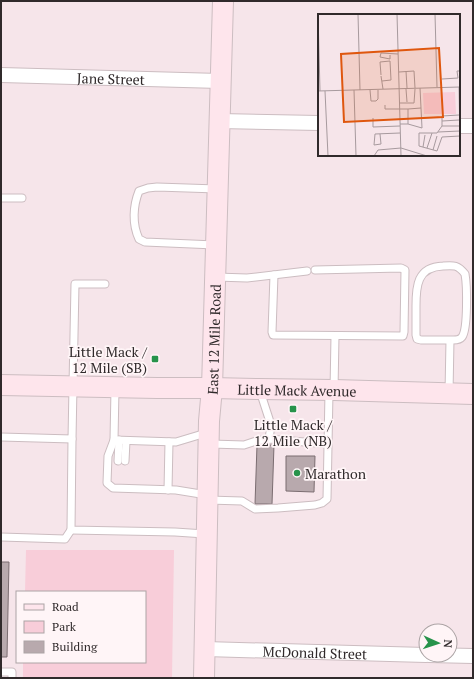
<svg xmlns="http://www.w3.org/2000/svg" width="474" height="679" viewBox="0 0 474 679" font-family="'PT Serif',serif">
	<rect width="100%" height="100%" fill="#f6e5ea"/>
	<path fill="#f8cdd9" d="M26,550H174L172,678H23V662H145V592H25Z"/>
	<g fill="#b8a9ad" stroke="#7b6d71">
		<path d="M257,445H274L272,504H255Z"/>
		<path d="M286,456H315L314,492L286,491Z"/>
		<path d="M1,562H9L7,657H1Z"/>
	</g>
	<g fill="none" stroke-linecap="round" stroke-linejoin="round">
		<defs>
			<g id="service">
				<path d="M1,198H22"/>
				<path d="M215,245L145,242L139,239C132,224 133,206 139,191L148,188L157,187L217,189"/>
				<path d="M274,275L272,332L273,335L403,336L404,332L405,270L401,268L315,270"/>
				<path d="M216,277L247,278L307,271"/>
				<path d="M115,389L114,440L108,456L107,483L113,488L176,490L207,495"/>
				<path d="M334,390L335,336"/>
				<path d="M260,391L271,425L269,439"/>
				<path d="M449,393L450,340C454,340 459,341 462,337C468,329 467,285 465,274C458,265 454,265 443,266C417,267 416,286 416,306C416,316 416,325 416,335L417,339L421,340H450"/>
				<path d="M1,437L72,439L73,386L75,284H105"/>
				<path d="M72,439L71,530L175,532L205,534"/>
				<path d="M114,440L176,442L206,433"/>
				<path d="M211,444L244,445L256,441L269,439L328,444"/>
				<path d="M118,461L119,440"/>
				<path d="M125,461L126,441"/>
				<path d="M168,490L169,442"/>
				<path d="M208,500L242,501L255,509L278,508L315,505L322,503L327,499L329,392"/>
				<path d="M1,537L65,539L71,530"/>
				<path d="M1,672H12V678"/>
			</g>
			<g id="minor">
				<path id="s1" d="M1,75L220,81"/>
				<path d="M219,121L319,123"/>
				<path d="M459,126H473"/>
				<path id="s2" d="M205,649L426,655"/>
				<path d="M429,655L473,656"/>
			</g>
			<g id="secondary">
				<path id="s3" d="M1,385L157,388H212L259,389L334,390L473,394"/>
				<path id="s4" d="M204,678L209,421L212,388L223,1"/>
			</g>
		</defs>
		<use href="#service" stroke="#ccbdc1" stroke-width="9"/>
		<use href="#minor" stroke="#ccbdc1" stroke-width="16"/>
		<use href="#secondary" stroke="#ccbdc1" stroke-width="22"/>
		<use href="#service" stroke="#fff" stroke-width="7"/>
		<use href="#minor" stroke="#fff" stroke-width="14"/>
		<use href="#secondary" stroke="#fee5ec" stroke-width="20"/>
	</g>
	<g fill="#27934b" stroke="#fff5f7" stroke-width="1.5">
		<rect x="151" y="355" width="8" height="8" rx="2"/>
		<rect x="289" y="405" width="8" height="8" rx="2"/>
		<circle cx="297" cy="473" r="4"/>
	</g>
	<g text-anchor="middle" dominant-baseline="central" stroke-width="3.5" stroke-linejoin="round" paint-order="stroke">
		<g font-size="14" fill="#302a2b" stroke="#fff5f7">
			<text stroke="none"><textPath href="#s1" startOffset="110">Jane Street</textPath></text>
			<text stroke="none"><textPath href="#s4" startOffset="339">East 12 Mile Road</textPath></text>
			<text stroke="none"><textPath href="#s3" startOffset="296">Little Mack Avenue</textPath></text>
			<text stroke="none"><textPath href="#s2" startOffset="110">McDonald Street</textPath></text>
		</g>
		<g font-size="14" fill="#302a2b" stroke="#fff5f7" text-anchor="end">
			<text x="147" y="351">Little Mack /<tspan x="147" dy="16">12 Mile (SB)</tspan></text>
			<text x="293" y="424" text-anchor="middle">Little Mack /<tspan x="293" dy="16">12 Mile (NB)</tspan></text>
			<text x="305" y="473" text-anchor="start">Marathon</text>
		</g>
	</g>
	<g transform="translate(318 14)">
		<rect width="142" height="142" fill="#f6e5ea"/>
		<path d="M137,78L138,100H106L105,79Z" fill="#f8cdd9"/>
		<path fill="none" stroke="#a79a9e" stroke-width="1" d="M0,0L2,77M40,0L42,76M79,0L83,142M117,0L119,73M72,41V45L62,43L63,39L80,40M88,57L89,74M81,58L96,57L97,74M63,61L62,48L72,47L73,66L64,67M63,62L65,75M124,65L140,64L139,57H142M141,73L142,127M88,75L89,88M36,76L38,142M52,76L53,87H58L60,85V76M0,77L142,73M7,77L10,142M82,89H96L97,75M67,91V95H90V110H82M90,95L103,94L102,74M141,101L124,102V112L119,119H101V132L119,137L124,123L142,122M55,104V113L82,112M124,107L141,106M90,110L104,114L103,94M124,112H142M120,118L142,117M62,120L63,130L56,131L57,120L82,119M105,133L107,121M109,134L114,119M115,136L119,122M56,142L60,136L83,134L109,142"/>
		<path fill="#df570e" fill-opacity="0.15" stroke="#df570e" stroke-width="2" d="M121,34L125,103L26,108L23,40Z"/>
		<rect width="142" height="142" fill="none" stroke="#302a2b" stroke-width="2"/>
	</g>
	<rect width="474" height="679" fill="none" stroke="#302a2b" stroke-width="4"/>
	<rect x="16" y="591" width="130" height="72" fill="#fff5f7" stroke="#aca4a5"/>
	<rect x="24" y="604" width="20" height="6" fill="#fee5ec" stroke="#aca4a5"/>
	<text x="52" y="611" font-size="12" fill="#302a2b">Road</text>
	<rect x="24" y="621" width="20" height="12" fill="#f8cdd9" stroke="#aca4a5"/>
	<text x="52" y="631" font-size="12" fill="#302a2b">Park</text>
	<rect x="24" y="641" width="20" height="12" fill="#b8a9ad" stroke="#aca4a5"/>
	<text x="52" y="651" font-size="12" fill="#302a2b">Building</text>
	<g transform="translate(438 643) rotate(93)"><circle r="19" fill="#fff5f7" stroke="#aca4a5"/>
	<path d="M0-3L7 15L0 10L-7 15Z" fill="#27934b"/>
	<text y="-6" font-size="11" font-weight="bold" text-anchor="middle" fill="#302a2b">N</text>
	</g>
</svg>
